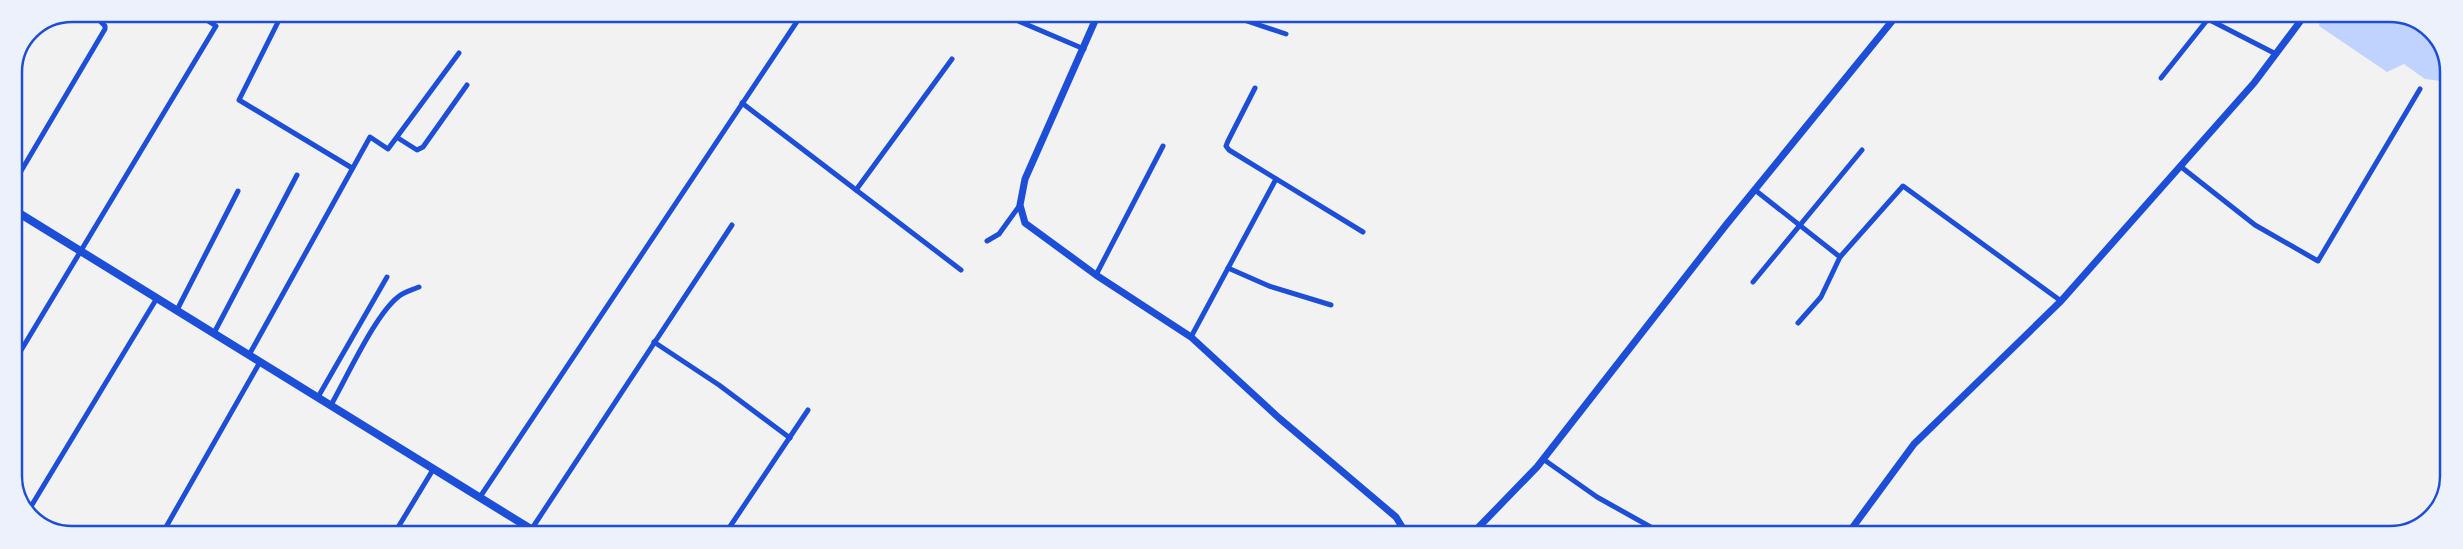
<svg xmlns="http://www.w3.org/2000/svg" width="2463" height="549" viewBox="0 0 2463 549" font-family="'Noto Sans',sans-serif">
	<rect width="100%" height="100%" fill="#f2f2f2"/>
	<path fill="#bfd3fe" d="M2320,15H2402L2435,34L2449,69V82L2425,79L2404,64L2387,72L2319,26Z"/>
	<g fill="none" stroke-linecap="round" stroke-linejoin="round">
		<g stroke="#1d4ed8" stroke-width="5">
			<path d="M282,14L239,100L352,168"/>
			<path d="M1002,14L1084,49"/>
			<path d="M1226,14L1286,34"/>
			<path d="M2200,15L2276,54"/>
			<path d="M2161,78L2208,19"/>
			<path d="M1255,88L1228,141L1226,146L1229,150L1363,232"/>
			<path d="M742,103L961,270"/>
			<path d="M398,138L417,150L423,147L467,85"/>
			<path d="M2180,166L2255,225L2318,261L2420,89"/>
			<path d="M14,183L105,29V26L93,14"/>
			<path d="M856,190L952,59"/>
			<path d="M1755,190L1840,257"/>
			<path d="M987,241L999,234L1020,205"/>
			<path d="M1228,268L1269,286L1331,305"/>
			<path d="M1096,275L1163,146"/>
			<path d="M1753,282L1862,150"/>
			<path d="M177,310L238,191"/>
			<path d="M1798,323L1821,297L1840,257L1903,186L2061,301"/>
			<path d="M214,333L297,175"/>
			<path d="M1191,337L1276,179"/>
			<path d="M654,342L719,385L790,438"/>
			<path d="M249,355L370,137L388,149L459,53"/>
			<path d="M14,362L216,26L197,14"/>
			<path d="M318,397L387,277"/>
			<path d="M331,405C347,377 375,315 398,297C403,292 412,290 419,287"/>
			<path d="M1543,459L1597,497L1665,535"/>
			<path d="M480,497L802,14"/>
			<path d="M27,513L157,298"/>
			<path d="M2428,521L2432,516"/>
			<path d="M531,530L732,225"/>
			<path d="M162,534L260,362"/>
			<path d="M394,534L434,468"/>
			<path d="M725,534L808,410"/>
		</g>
		<g stroke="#1d4ed8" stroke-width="7">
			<path d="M1098,14L1025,179L1020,205L1025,223L1096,275L1191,337L1279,418L1396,517L1407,535"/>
			<path d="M1471,535L1537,467L1726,225L1897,15"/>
			<path d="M1847,535L1914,444L2061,301L2254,83L2305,15"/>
		</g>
		<path stroke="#1d4ed8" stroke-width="8" d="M14,210L539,534"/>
	</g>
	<path d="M0 0H2463V549H0ZM72 22H2390A50 50 0 0 1 2440 72V476A50 50 0 0 1 2390 526H72A50 50 0 0 1 22 476V72A50 50 0 0 1 72 22Z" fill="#edf1fc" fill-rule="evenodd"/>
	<path fill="none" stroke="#1d4ed8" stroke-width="2.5" d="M72 22H2390A50 50 0 0 1 2440 72V476A50 50 0 0 1 2390 526H72A50 50 0 0 1 22 476V72A50 50 0 0 1 72 22Z"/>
</svg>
